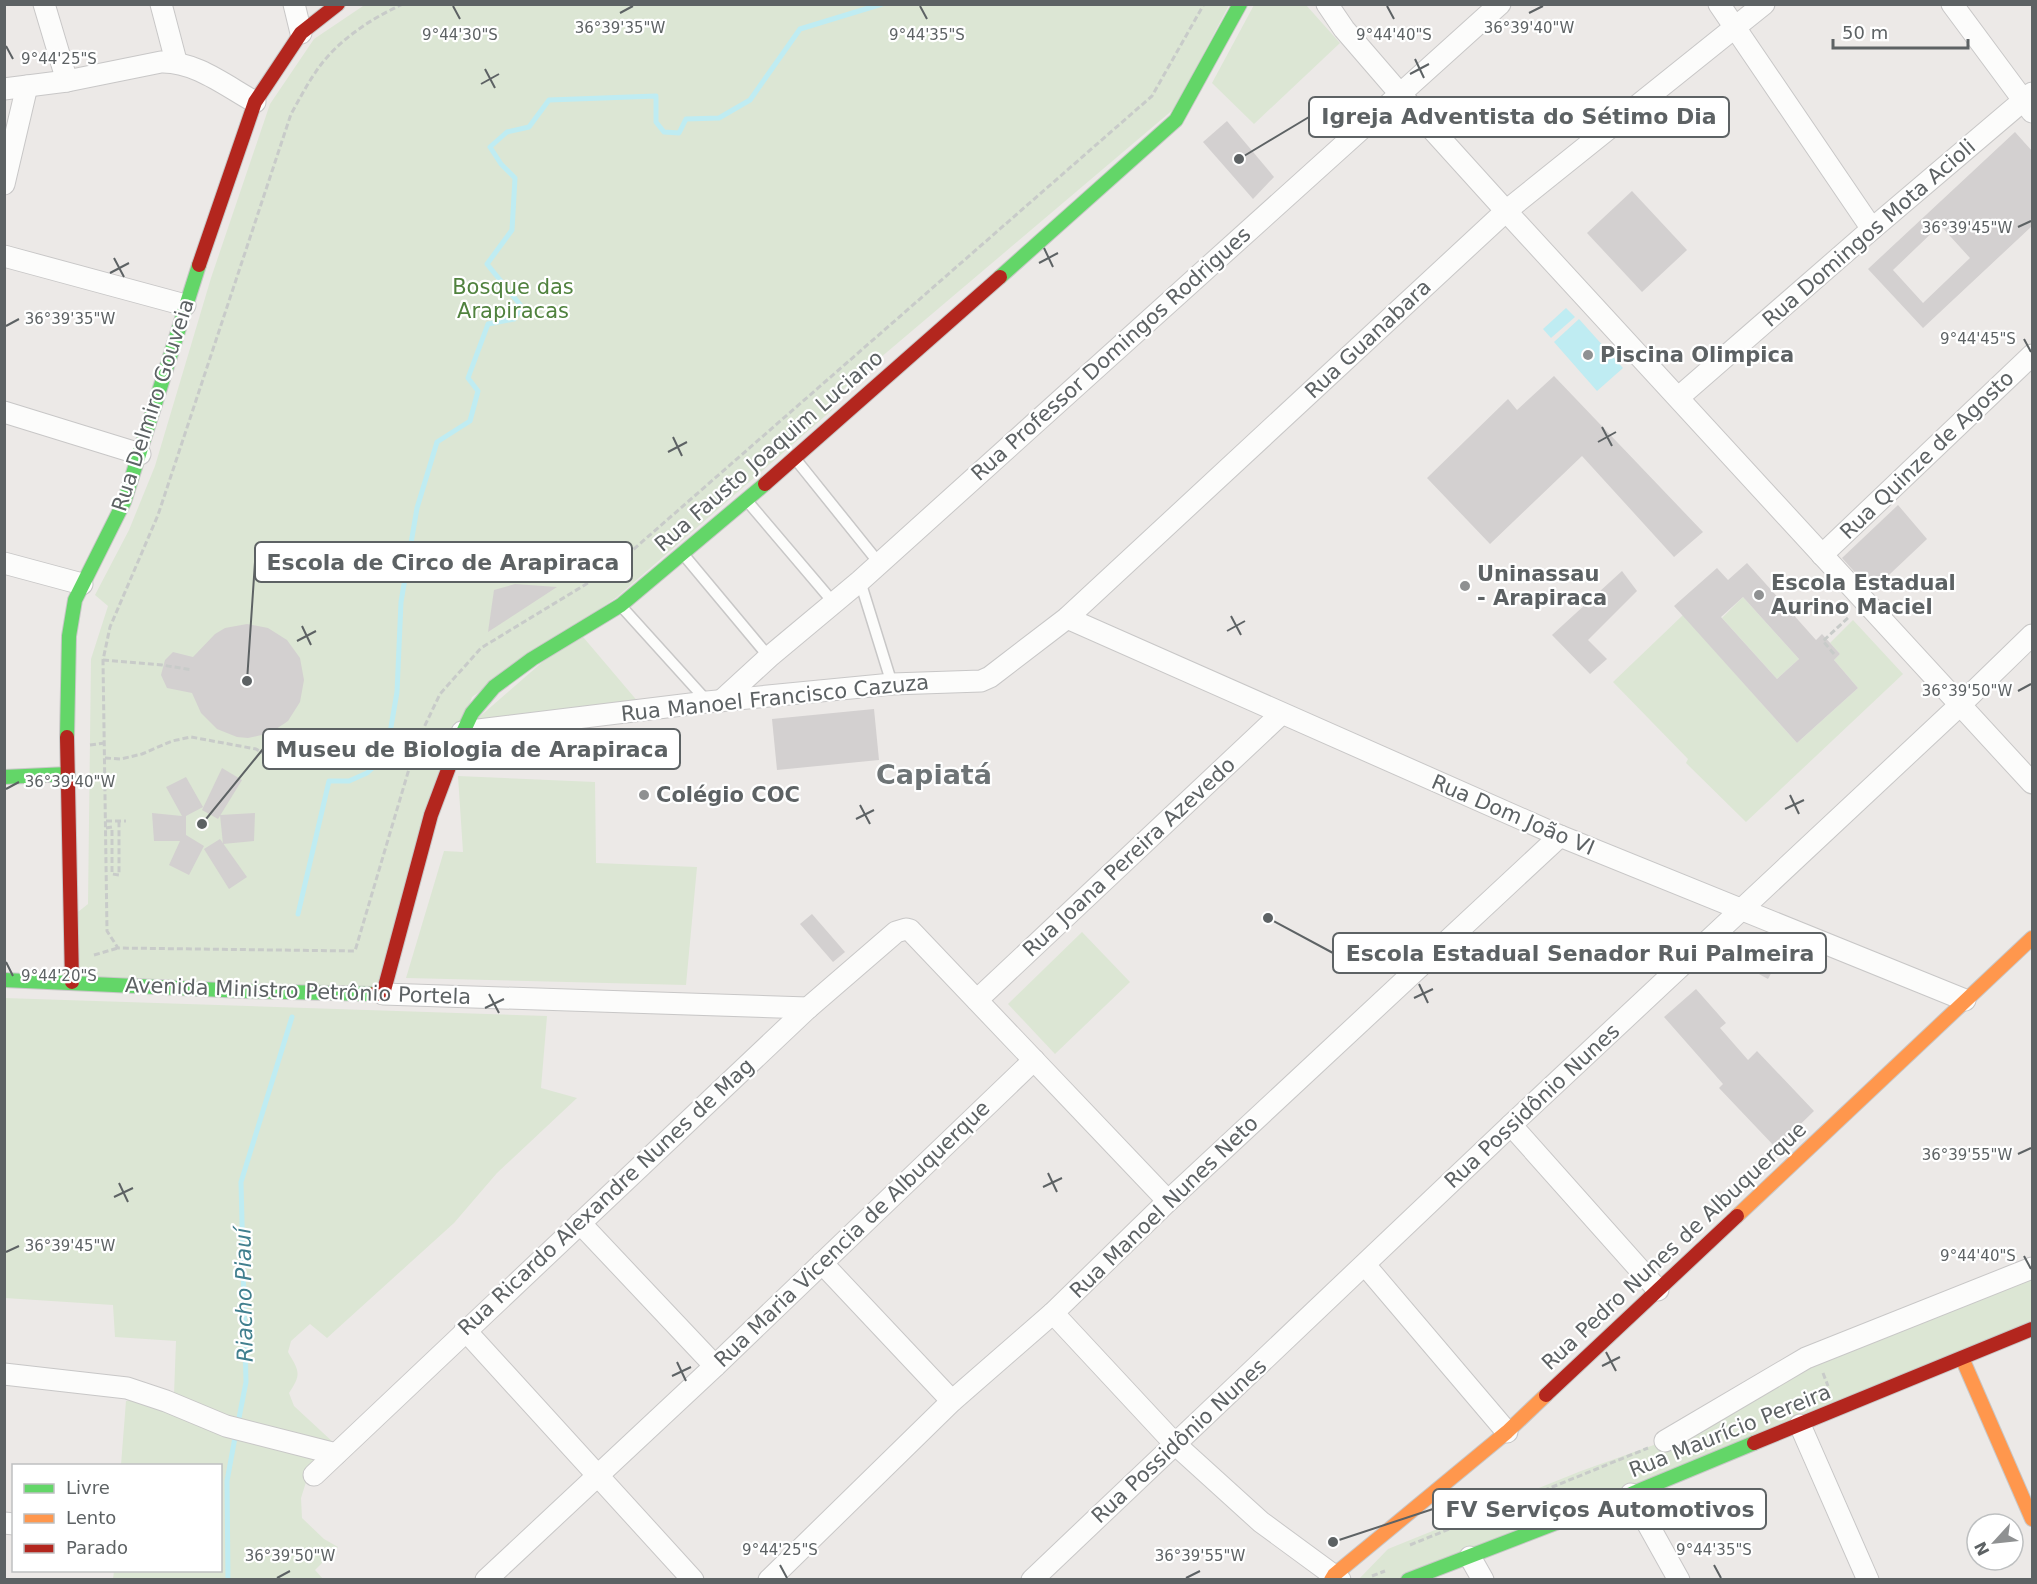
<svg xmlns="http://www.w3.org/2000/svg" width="2037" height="1584" viewBox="0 0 2037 1584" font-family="'DejaVu Sans',sans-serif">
	<rect width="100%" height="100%" fill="#ece9e7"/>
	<g fill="#dce6d4">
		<path d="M366,4L1229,5L1175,108L834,397L832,410L617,597L472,697L378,988L77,976L78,912L88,904L91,659L108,606L95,595L129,530L155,466L211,278L270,104L314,39Z"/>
		<path d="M1254,5H1306L1340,43L1254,124L1212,83Z"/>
		<path d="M1743,597L1799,659L1777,679L1722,618Z"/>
		<path d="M1683,615L1797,743L1858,688L1834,660L1840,654L1830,643L1853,620L1903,674L1746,822L1686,763L1688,759L1613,682Z"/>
		<path d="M578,631L645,710L462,732Z"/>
		<path d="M458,776L595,782L596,863L697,867L686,985L406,978L444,851L463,852Z"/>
		<path d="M1082,932L1130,982L1055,1054L1008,1004Z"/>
		<path d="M4,998L547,1016L541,1088L577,1098L497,1173L454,1223L327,1338L310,1324L291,1341L288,1352C299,1371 302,1374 289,1393L294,1406L335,1444L311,1466L301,1498L302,1518L324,1539L338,1547L315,1570L323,1579H113L114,1571L220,1570V1466L121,1465L126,1401L174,1394L176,1341L115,1337L113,1305L5,1298Z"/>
		<path d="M2032,1268V1329L1408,1579L1358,1580L1388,1549L1581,1471L1665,1441L1806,1358Z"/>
	</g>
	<g fill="#bfecf2">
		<path d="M1566,308L1575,317L1551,338L1543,329Z"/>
		<path d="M1579,319L1623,368L1597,391L1554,342Z"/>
	</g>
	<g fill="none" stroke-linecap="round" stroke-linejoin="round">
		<g stroke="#bfecf2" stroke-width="5">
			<path d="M298,914L329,781H349L367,773L386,756L397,692L401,602L417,508L437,442L470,421L478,391L468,378L488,324L514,319L522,307L487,264L512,230L515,178L501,164L490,147L507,132L529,127L549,100L656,96V122L664,132L679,133L686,119L719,118L750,100L800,29L882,4"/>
			<path d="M238,1423L246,1382L241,1182L292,1017"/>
			<path d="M228,1580L227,1481L236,1432"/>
		</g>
	</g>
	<g fill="#d3d0d0" fill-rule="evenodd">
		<path d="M1227,121L1274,177L1253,199L1203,142Z"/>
		<path d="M2015,132L2032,151V226L1923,328L1868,269ZM1940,225L1970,258L1923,303L1893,270Z"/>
		<path d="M1632,191L1687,250L1642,292L1587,233Z"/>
		<path d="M1554,376L1703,532L1674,557L1582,456L1490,544L1427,478L1508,399L1517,410Z"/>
		<path d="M1898,505L1927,539L1872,591L1842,558Z"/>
		<path d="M1747,563L1816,640L1822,634L1840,654L1834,660L1858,688L1797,743L1674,606L1717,568L1728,580ZM1743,597L1799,659L1777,679L1721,617Z"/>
		<path d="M1622,571L1637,591L1588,640L1607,659L1590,674L1552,635Z"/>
		<path d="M515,584L557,587L488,632L494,590Z"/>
		<path d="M247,624L268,628L287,640L300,658L304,680L300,702L288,721L270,733L248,738L237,737L217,729L201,713L192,693L167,688L161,675L165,660L173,652L193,657L215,634L225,628Z"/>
		<path d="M874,709L879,760L777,770L772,719Z"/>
		<path d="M222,768L242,780L218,819L202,810Z"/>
		<path d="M186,777L203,807L186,816V835L204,846L189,875L169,865L180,841H154L152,813L182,816L166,787Z"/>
		<path d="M255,813L254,841L223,844L220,815Z"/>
		<path d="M220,839L247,877L229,889L204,849Z"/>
		<path d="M812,914L845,952L833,962L800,924Z"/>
		<path d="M1747,940L1779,959L1768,979L1735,961Z"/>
		<path d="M1696,989L1726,1023L1720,1028L1748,1060L1757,1051L1814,1111L1776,1148L1719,1088L1723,1084L1664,1017Z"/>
	</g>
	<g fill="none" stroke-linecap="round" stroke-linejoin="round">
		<defs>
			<g id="lane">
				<path d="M797,461L879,563"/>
				<path d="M748,502L833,602"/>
				<path d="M683,554L769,657"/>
				<path d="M860,581L892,684"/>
				<path d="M621,606L707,701"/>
			</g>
			<g id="street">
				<path d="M44,4L67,81"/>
				<path d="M161,4L176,61"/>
				<path d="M294,4L301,33"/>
				<path d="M1327,4L1344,29L1401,95L1506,211L2032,783"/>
				<path d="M1719,4L1872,229"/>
				<path d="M1952,4L2032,112"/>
				<path d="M4,89L67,81L161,62C195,61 226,86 255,102"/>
				<path d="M4,184L27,86"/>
				<path d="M4,256L185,305"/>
				<path d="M1679,397L1872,229L2032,93"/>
				<path d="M4,412L140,454"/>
				<path d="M1822,555L2032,355"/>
				<path d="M4,563L82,584"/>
				<path d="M1067,618L1560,836L1965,1000"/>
				<path d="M721,701L769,657L860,581L1500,4"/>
				<path d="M462,732L707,702L892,684L981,681L990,677L1067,618L1506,211L1764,4"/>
				<path d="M383,994L808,1008"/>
				<path d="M977,1000L1281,714"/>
				<path d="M1511,1125L1658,1290"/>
				<path d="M580,1223L715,1366"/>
				<path d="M822,1263L952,1401"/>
				<path d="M1365,1265L1507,1432"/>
				<path d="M1053,1313L1175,1444L1261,1522L1340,1580"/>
				<path d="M465,1330L693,1580"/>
				<path d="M4,1374L127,1388L166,1401L226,1426L336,1454"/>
				<path d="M1800,1425L1868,1580"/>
				<path d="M1665,1441L1806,1358L2032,1268"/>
				<path d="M314,1475L808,1008L896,932L906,929L910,930L1168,1201"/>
				<path d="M1631,1494L1679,1580"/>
				<path d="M4,1523L14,1524"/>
				<path d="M1470,1557L1483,1580"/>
				<path d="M486,1580L715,1366L1034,1060"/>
				<path d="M769,1580L952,1401L1053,1313L1168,1201L1560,836"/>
				<path d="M1032,1580L1511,1125L1960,705L2032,635"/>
			</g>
			<g id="fast">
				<path d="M1000,277L1176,120L1240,4"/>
				<path d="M67,737L69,636L75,600L124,502L199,265"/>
				<path d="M458,743L472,713L494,687L532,659L621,605L765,484"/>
				<path d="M4,777L68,774"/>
				<path d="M4,980L245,991L374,994"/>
				<path d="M1408,1580L1631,1494L1754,1443"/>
			</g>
			<g id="slow">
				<path d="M1737,1216L2032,938"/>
				<path d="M1962,1358L2032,1519"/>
				<path d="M1331,1580L1334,1575L1507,1432L1546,1395"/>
			</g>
			<g id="jam">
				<path d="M199,265L255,102L301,33L338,4"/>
				<path d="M765,484L1000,277"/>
				<path d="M67,737L72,982"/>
				<path d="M374,994H383L431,815L458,743"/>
				<path d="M1546,1395L1737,1216"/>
				<path d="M1754,1443L2032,1329"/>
			</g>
		</defs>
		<use href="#lane" stroke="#c8c7c7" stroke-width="13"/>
		<use href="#street" stroke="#c8c7c7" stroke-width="23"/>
		<use href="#fast" stroke="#c8c7c7" stroke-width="16"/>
		<use href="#slow" stroke="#c8c7c7" stroke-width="16"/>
		<use href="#jam" stroke="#c8c7c7" stroke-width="16"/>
		<g stroke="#c8cbc9" stroke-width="3" stroke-dasharray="6 3" stroke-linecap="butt">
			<path d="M403,4C370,19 335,42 315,73C306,86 299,100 291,114L158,515L110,627L103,660L107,931L118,948L355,951L417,742L440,694L481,648L611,569L1152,96L1204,4"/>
			<path d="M1834,654L1823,641L1850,616"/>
			<path d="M103,660L162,665L192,670"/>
			<path d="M90,745L105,743"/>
			<path d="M105,758L121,759L142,754L172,741L191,737L256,749L271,758L294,757L336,750L373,751L433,738"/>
			<path d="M106,821H126"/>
			<path d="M106,828L112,827V874L119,875V821"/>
			<path d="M94,955L118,948"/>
			<path d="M1823,1373L1828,1386"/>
			<path d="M1410,1545L1648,1448"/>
			<path d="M1372,1576L1385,1571"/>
		</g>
		<use href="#lane" stroke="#fcfcfb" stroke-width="10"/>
		<use href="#street" stroke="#fcfcfb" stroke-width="21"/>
		<use href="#fast" stroke="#63d668" stroke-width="14"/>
		<use href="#slow" stroke="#ff974d" stroke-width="14"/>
		<use href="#jam" stroke="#b3261e" stroke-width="14"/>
	</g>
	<path fill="none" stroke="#5d6264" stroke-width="2" d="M453,6L460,19M920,6L927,19M1387,6L1394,19M620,13L633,6M1529,13L1543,6M6,46L13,59M1415,59L1424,78M485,69L495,88M1410,74L1429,64M481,84L499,74M2018,227L2031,221M1044,248L1053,267M114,258L124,277M1039,263L1058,253M110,273L129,263M6,326L19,319M2024,339L2031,352M1602,427L1612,446M673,437L682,456M1598,442L1616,432M668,452L687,442M1231,616L1241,635M302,626L311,645M1227,631L1245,621M297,641L316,631M2018,691L2031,684M6,789L19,782M1790,795L1799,814M860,805L870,824M1785,809L1804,800M856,819L874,810M6,962L13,976M1419,984L1428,1003M489,994L499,1013M1414,998L1433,989M485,1008L504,999M2018,1154L2031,1148M1048,1173L1057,1192M119,1183L128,1202M1043,1187L1062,1178M114,1197L133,1188M6,1252L19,1246M2024,1256L2031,1269M1606,1352L1616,1371M677,1362L686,1381M1602,1366L1620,1357M672,1376L691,1367M780,1565L787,1578M1714,1565L1721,1578M277,1578L290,1571M1186,1578L1200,1571"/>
	<g fill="#8f9192" stroke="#fff" stroke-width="2">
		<circle cx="1588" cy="355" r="6"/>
		<circle cx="1465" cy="586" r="6"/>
		<circle cx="1759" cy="595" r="6"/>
		<circle cx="644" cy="795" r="6"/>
	</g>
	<g text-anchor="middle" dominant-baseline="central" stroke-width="4.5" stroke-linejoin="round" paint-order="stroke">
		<g font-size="21" fill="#5d6264" stroke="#fff">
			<text transform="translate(1869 233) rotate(-41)">Rua Domingos Mota Acioli</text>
			<text transform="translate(1368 339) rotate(-43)">Rua Guanabara</text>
			<text transform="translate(1111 354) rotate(-42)">Rua Professor Domingos Rodrigues</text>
			<text transform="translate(153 405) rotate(-72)">Rua Delmiro Gouveia</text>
			<text transform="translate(769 451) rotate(-41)">Rua Fausto Joaquim Luciano</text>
			<text transform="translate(1927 455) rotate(-44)">Rua Quinze de Agosto</text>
			<text transform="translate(775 698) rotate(-6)">Rua Manoel Francisco Cazuza</text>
			<text transform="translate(1513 815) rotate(23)">Rua Dom João VI</text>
			<text transform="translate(1129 857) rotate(-43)">Rua Joana Pereira Azevedo</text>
			<text transform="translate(298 991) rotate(2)">Avenida Ministro Petrônio Portela</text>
			<text transform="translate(1532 1106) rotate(-43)">Rua Possidônio Nunes</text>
			<text transform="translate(606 1197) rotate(-43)">Rua Ricardo Alexandre Nunes de Mag</text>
			<text transform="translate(1164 1207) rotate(-44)">Rua Manoel Nunes Neto</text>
			<text transform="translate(852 1234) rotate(-44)">Rua Maria Vicencia de Albuquerque</text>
			<text transform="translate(1674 1246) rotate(-43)">Rua Pedro Nunes de Albuquerque</text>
			<text transform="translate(1730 1431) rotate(-22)">Rua Maurício Pereira</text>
			<text transform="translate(1179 1441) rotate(-43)">Rua Possidônio Nunes</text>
		</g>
		<g font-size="21" fill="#50823e" stroke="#fff">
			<text x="513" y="287">Bosque das<tspan x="513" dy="24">Arapiracas</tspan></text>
		</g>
		<g font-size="21" font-weight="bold" fill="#5d6264" stroke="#fff" text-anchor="start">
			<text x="1600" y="355">Piscina Olimpica</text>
			<text x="1477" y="574">Uninassau<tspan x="1477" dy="24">- Arapiraca</tspan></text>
			<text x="1771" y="583">Escola Estadual<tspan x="1771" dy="24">Aurino Maciel</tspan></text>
			<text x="656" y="795">Colégio COC</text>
		</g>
		<g font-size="22" font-style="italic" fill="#407f8e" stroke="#fff">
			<text transform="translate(244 1295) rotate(-91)">Riacho Piauí</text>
		</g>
		<g font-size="27" font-weight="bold" fill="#6e7476" stroke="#fff">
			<text x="934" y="774">Capiatá</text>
		</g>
	</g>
	<g font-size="15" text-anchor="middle" fill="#5d6264" stroke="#fff" stroke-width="4.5" stroke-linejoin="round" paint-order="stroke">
		<text x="620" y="33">36°39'35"W</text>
		<text x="1529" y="33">36°39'40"W</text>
		<text x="460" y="40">9°44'30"S</text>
		<text x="927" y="40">9°44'35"S</text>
		<text x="1394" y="40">9°44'40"S</text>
		<text x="59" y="64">9°44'25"S</text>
		<text x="1967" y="233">36°39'45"W</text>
		<text x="70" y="324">36°39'35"W</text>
		<text x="1978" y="344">9°44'45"S</text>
		<text x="1967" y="696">36°39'50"W</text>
		<text x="70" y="787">36°39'40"W</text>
		<text x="59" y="981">9°44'20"S</text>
		<text x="1967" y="1160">36°39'55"W</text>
		<text x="70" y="1251">36°39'45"W</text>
		<text x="1978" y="1261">9°44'40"S</text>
		<text x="780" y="1555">9°44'25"S</text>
		<text x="1714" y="1555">9°44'35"S</text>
		<text x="290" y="1561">36°39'50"W</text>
		<text x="1200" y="1561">36°39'55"W</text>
	</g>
	<path fill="none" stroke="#5d6264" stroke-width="2" d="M1239 159L1309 117M247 681L255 562M202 824L263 749M1268 918L1333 953M1333 1542L1433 1509"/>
	<g fill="#5d6264" stroke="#fff" stroke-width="2">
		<circle cx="1239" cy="159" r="6"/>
		<circle cx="247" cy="681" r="6"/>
		<circle cx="202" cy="824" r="6"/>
		<circle cx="1268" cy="918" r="6"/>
		<circle cx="1333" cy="1542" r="6"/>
	</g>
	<g fill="#fff" stroke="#5d6264" stroke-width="2">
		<rect x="1309" y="97" width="420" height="40" rx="6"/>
		<rect x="255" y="542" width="377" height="40" rx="6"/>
		<rect x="263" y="729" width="417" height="40" rx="6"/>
		<rect x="1333" y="933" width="493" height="40" rx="6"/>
		<rect x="1433" y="1489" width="333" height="40" rx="6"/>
	</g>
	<g font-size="22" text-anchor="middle" font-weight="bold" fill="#5d6264">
		<text x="1519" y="124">Igreja Adventista do Sétimo Dia</text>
		<text x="443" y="570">Escola de Circo de Arapiraca</text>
		<text x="472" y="757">Museu de Biologia de Arapiraca</text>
		<text x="1580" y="961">Escola Estadual Senador Rui Palmeira</text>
		<text x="1600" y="1517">FV Serviços Automotivos</text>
	</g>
	<rect width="2037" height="1584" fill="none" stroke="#5d6264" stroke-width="12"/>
	<rect x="12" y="1464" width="210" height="108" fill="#ffffff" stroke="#bec0c1" stroke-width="1.5"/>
	<rect x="24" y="1484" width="30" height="9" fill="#63d668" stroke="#bec0c1" stroke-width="1.5"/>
	<text x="66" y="1494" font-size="18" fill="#5d6264">Livre</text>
	<rect x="24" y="1514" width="30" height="9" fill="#ff974d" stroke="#bec0c1" stroke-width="1.5"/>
	<text x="66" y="1524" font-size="18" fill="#5d6264">Lento</text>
	<rect x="24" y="1544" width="30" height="9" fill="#b3261e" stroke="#bec0c1" stroke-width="1.5"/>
	<text x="66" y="1554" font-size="18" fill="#5d6264">Parado</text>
	<g transform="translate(1995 1542) rotate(243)"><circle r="28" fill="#ffffff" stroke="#bec0c1" stroke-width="1.5"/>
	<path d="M0-4.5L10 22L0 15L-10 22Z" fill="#8f9192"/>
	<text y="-9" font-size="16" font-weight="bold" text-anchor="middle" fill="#5d6264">N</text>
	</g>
	<path d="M1833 39v9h135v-9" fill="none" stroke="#5d6264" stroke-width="3"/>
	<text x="1842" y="39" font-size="18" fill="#5d6264" stroke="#ffffff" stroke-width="4.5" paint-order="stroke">50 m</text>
</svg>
